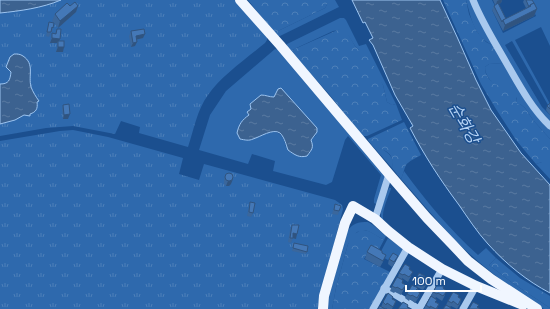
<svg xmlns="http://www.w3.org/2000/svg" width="550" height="309" viewBox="0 0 550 309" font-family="'Space Grotesk','Noto Sans KR',sans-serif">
	<defs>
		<pattern id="forest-crowns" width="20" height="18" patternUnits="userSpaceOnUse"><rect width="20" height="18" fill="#2e69ad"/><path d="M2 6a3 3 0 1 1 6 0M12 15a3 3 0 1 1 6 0" fill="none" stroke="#4d80b9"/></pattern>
		<pattern id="park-tufts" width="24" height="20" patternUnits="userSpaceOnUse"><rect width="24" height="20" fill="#2e69ad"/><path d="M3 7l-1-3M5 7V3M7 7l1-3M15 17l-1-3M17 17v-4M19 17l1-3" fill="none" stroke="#4d80b9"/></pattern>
		<pattern id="water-ripples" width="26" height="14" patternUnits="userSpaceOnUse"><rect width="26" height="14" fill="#3c6290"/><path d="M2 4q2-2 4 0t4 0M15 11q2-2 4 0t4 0" fill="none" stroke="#597aa1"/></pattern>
	</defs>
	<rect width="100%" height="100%" fill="#1b4f8f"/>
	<g fill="#2e69ad" fill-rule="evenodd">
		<path d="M328,0H335L339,7L280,36L278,34V31L325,8L328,3Z"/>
		<path d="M466,0H471L494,46C473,36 472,20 466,0Z"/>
		<path d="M474,0H492L496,8L492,10L503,33L536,16L529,0H550V46L541,27L515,40L550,104L548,105L512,41L505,45L542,107L550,115V124L521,85Z"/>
		<path d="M340,18H344L346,20L359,46L366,44L396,104L392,105L387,102L383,85L359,50L355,46L344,29L333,31L290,51L287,47V44Z"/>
		<path d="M275,49L279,50L385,175L378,202L376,204L374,203V199L381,175L348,136L345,140L332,182L326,185L273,171L275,161L252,154L248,164L199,150L210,115L226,91ZM278,89L316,135L311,140L286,147C281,125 269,132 253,139L245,118L250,115L251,109L250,104L261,95C266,95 269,97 274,97Z"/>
		<path d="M504,63L550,129V139L533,120L525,108L520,104H517V98C505,90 485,83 485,67L489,64Z"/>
		<path d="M370,143C378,147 392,152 393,162C393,162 392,168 392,168Z"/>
		<path d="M542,162H550V179L536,164Z"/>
		<path d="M404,171C426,201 450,230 478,255L486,248L496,258L489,265L514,284L550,308V309H544C511,289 481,266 454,239C436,220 419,199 401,179Z"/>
		<path d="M389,188H391V189C388,197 382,210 383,219C383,220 385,224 385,225C383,222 381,220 381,216C380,209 386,194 389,188Z"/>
		<path d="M368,222L373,225L386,236L384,240L370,232L365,230L357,232L348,244L336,288L332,309H327L330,293L347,232C352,223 358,222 368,222Z"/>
		<path d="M388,238L403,249L397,260L391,257L388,260L379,255Z"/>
	</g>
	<g fill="url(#forest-crowns)">
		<path d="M248,0H328V3L325,8L278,31V33L280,36H277Z"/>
		<path d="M443,0H466L469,14L477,32L486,42L494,46L504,63L489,64L485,67C485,76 489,80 497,85C500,85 504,83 507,84C515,86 517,97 517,104H520L525,108L533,120L550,139V162H542L536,164L516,140L496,109L481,84Z"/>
		<path d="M342,28L345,29L355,46L359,50H366L383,85L387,102L392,105L396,104L402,120L367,136H362L329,94L290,51Z"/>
		<path d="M404,122L421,155C416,158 409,161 406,165C404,169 403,175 401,179L392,168C396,146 375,152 368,140V139Z"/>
		<path d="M361,230C369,229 377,236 384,240L377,253L370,249L364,259L392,273L371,309H332L336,288L348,244L353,235Z"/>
		<path d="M496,258L520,278L550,296V308L514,284L489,265Z"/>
	</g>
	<g fill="url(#park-tufts)">
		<path d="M0,0H237L267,36V40L265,43C247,58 221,76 208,95C197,110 194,129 188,147L139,133L140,127L121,121L115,134L73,126L46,128L0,136Z"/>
		<path d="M73,130L108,137L183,158L179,174L199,180L204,164L335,200L342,205L343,209L318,305V309H0V141L60,131Z"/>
	</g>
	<g fill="url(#water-ripples)" stroke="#9cc4f0">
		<path d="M0,0H61C42,8 20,11 0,13Z"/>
		<path d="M352,0H440L458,39L476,80L491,110L521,153L550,185V293C527,281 506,264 488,244C477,232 468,218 459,205C441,181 424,155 410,128L413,126L395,95L373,45L369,40L373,38L365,22L363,23Z"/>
		<path d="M14,54C18,54 20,54 23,56C35,64 28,75 31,87C33,92 36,97 39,101L37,102C38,109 36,112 30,114V116L24,115L15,120L0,124V84C9,84 10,80 11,72L6,67L10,57Z"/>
		<path d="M281,88L317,128V132L311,140C314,148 312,149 307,156C299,158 295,155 288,150C286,145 285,138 280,133C273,128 260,137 253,139C249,141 245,140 240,139L237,133C239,124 242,120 249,115L247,112L251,109L250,104L261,95C266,95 269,97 274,97L278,89Z"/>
	</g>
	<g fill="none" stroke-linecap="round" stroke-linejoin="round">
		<g stroke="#a9c9ee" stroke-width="7">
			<path d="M473,0C481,20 492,38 503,57C517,81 530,107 550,126"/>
			<path d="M375,219L389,174"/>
			<path d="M384,288L419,309"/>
			<path d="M373,309L408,247"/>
			<path d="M419,309L442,269"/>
			<path d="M463,309L476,286"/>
		</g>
		<g stroke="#f0f6ff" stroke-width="10">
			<path d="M240,0L280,45L389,174L427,218L452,244L468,261L491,279L537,309"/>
			<path d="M323,309L324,296L345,223L353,206L375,219L388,231L408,247L442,269L476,286L523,305"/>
		</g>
	</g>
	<g fill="#3a679d">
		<path d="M493,0H502L501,3L498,4L506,19L526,8L523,2L524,0H532L537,9L534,16L503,31L492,10L494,6L495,5Z"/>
		<path d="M70,6H78L76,12L58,28L54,23L52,32H51L49,37L46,36L49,22L54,23L52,21L55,14Z"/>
		<path d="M57,29L59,41L63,52H56L57,46V43H50L52,33H55Z"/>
		<path d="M131,31L143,38L136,40L135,46L131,47L129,36Z"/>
		<path d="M550,103V115L546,110L547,106Z"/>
		<path d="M63,105L68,119H63L62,109Z"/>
		<path d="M225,176L231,184L229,186H226L224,184V180Z"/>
		<path d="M250,202L253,213L251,217L247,216L249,207Z"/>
		<path d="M335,204L339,211L338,215L332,214Z"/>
		<path d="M292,225L296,239L293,238L291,243L288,242L290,230Z"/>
		<path d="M294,243L308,246L306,254L292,251Z"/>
		<path d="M367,252L382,253L383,262L380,267L365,259Z"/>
		<path d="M389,259L396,261L392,267L388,264Z"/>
		<path d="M409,270L411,276L408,282L402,278V280H403L402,283L404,289L401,295L395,292L394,293L390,291L392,286L398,277L399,273Z"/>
		<path d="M425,276L424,278L426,285L423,290L417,287V288H418L417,291L420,293L419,297L415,303L410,299L409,301L405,298L407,294L413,285L414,282Z"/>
		<path d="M443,289L445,295L442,301L436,297L435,299L436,302L439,304L437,309H424L426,305L431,296L433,292Z"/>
		<path d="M459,295L458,297L461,299L460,304L457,309L451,306L450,307L446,305L448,301Z"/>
		<path d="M393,299L396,301L392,309H387L386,308L385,309L381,307L383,302Z"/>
	</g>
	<g fill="#305480">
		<path d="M499,0H502L501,3L496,5L497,1Z"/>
		<path d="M78,6L76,12L58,28L60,21Z"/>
		<path d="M537,9L534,16L503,31L505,25Z"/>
		<path d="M145,34L143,38L134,40L136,36Z"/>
		<path d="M52,38L60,39L58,43V41L57,43H50Z"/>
		<path d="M137,42L135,46L131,47L133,43Z"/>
		<path d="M58,47H64L63,52H56Z"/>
		<path d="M70,114L68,119H63L64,115Z"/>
		<path d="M233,179L231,184L229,186H226L228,181Z"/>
		<path d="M293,233L297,234L296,239L292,238Z"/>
	</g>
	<g fill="#4478b7" stroke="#305480">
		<path d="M526,0H532L534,3L530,5L529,7Z"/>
		<path d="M75,2L78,6L60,21L55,14L67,3L70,6Z"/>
		<path d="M498,3L506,19L503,20L502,22L494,6Z"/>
		<path d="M534,3L537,9L505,25L503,20L531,6L530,5Z"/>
		<path d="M49,22L54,23L53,28L52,27L51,32H47Z"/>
		<path d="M57,29H61L60,39L52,38V33L56,34Z"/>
		<path d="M144,29L145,34L136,36L137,42L133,43L131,31Z"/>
		<rect x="58" y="41" width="6" height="6"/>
		<path d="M550,103V109L547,106Z"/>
		<path d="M69,104L70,114L64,115L63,105Z"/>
		<circle cx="229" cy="177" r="4"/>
		<path d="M250,202L255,203L253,213L249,212Z"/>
		<path d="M335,204L341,206L339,211L334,210Z"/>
		<path d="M292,225H299L297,234L293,233V238H290Z"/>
		<path d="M294,243L308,246L307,252L293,248Z"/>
		<path d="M371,245L382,251V253L386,255L383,261L367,252Z"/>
		<path d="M393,253L398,256L394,262L389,259Z"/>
		<path d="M405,264L410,267L409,269L413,272L409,277L404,274L403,275L399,273Z"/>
		<path d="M419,273L425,276L424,278L427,280L424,286L419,283L418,284L414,282Z"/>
		<path d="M397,277L403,280L402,283L406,285L402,290L397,287L396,288L392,286Z"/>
		<path d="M438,283L444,286L443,288L447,291L443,296L438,293L437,294L433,292Z"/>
		<path d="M412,285L418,288L416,290L420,293L417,298L412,295L411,296L407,294Z"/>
		<path d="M453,292L459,295L458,297L461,299L458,305L453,301L452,303L448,301Z"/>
		<path d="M388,293L393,297L392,299L396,301L393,307L387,303L386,305L383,302Z"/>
		<path d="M431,296L437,300L435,302L439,304L436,309L430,306V308L426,305Z"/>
		<path d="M403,302L408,305L407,307L410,309H398Z"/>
		<path d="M473,302L479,305L477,307L480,309H469Z"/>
		<path d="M446,305L451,308V309H443Z"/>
		<path d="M380,306L385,309H378Z"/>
	</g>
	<g text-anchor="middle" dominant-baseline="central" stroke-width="3" stroke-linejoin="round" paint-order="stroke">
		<g font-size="16" font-style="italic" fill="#b5d3f5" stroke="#1b4f8f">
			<text transform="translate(464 123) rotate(60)">순화강</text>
		</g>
	</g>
	<path d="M406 285v6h75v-6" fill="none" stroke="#ffffff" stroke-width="2"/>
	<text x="412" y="285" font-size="12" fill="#ffffff" stroke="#1b4f8f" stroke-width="3" paint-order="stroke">100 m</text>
</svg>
